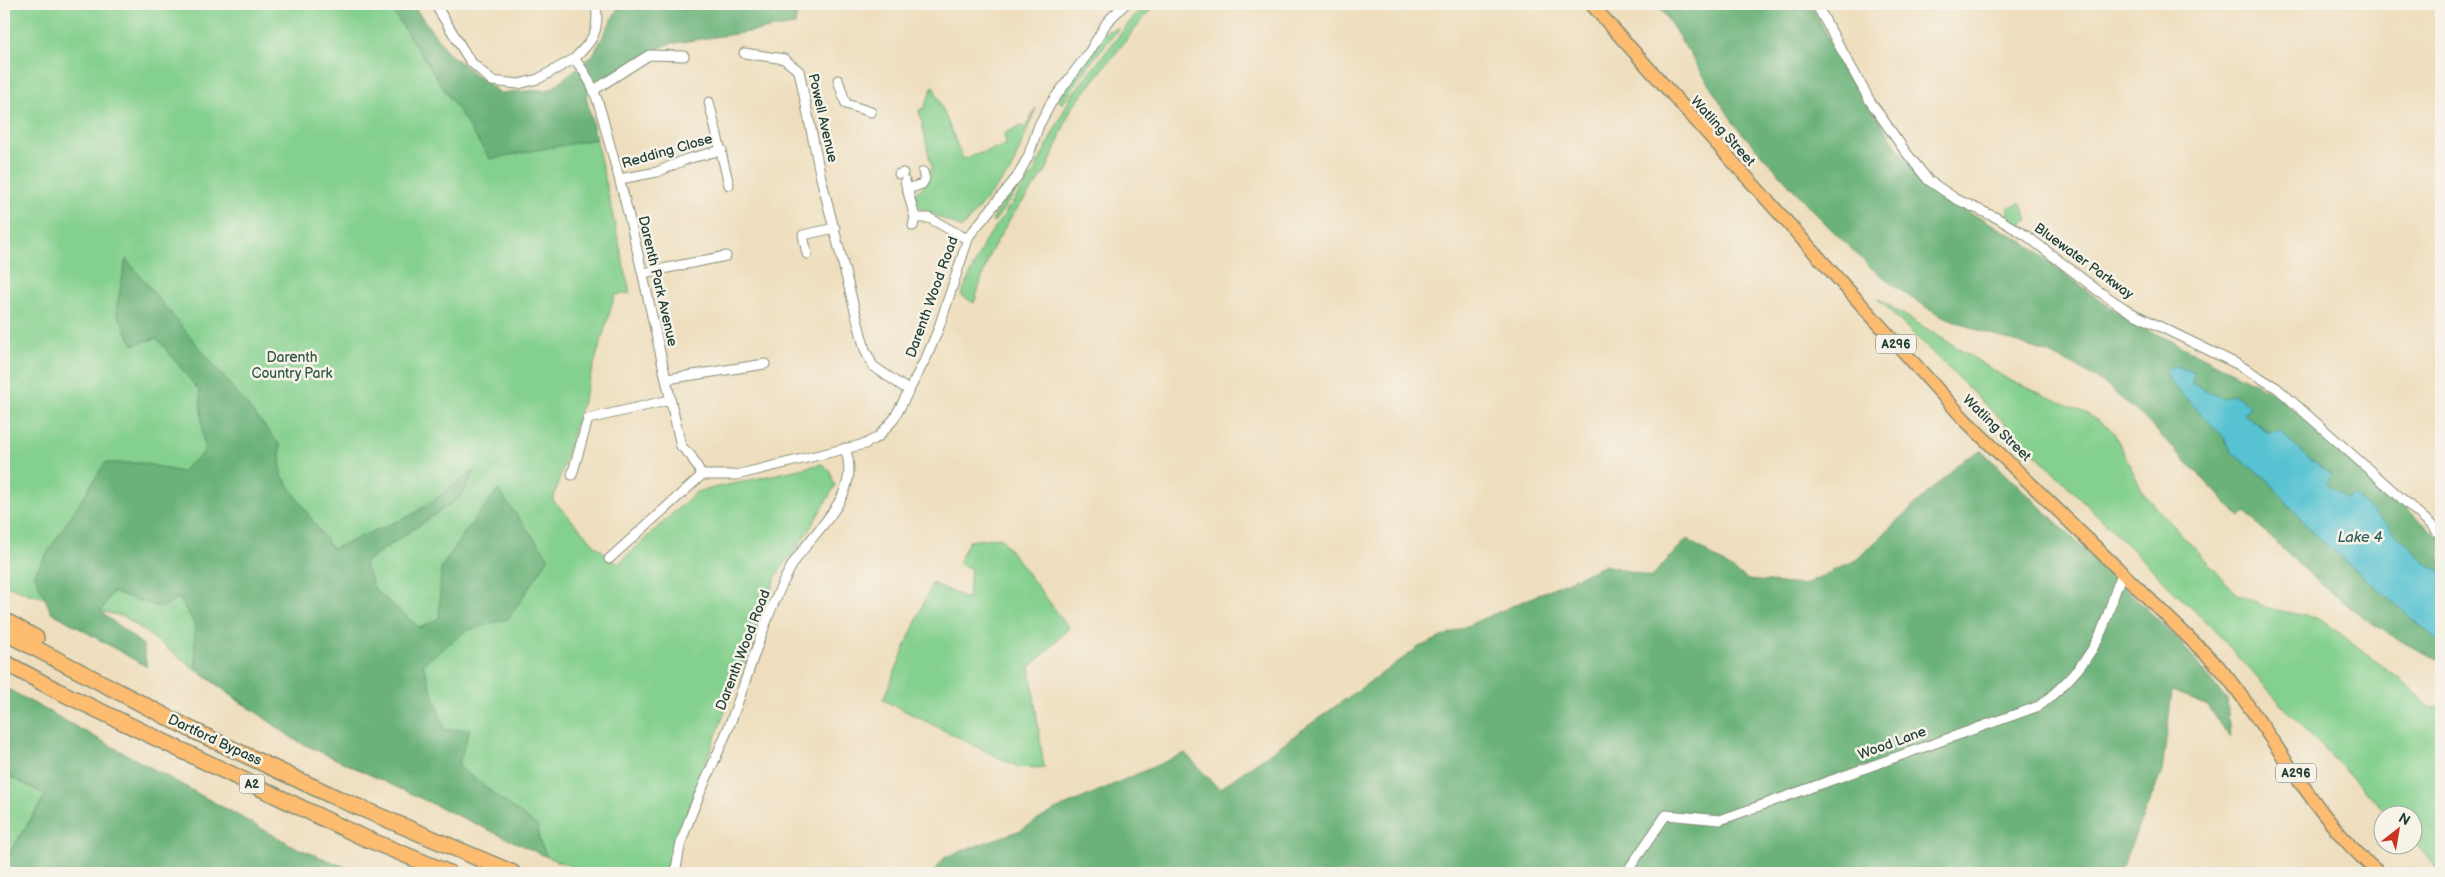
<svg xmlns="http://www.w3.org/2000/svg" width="2445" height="877" viewBox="0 0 2445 877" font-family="'Balsamiq Sans',sans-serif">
	<rect width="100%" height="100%" fill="#f7f3e8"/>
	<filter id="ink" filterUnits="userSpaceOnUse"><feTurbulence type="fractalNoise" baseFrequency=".02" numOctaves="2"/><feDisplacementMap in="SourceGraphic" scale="10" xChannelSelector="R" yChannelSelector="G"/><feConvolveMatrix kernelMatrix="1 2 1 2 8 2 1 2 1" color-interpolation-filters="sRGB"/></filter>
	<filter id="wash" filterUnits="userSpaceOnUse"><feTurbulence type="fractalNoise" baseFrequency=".0096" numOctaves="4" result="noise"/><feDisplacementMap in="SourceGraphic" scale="20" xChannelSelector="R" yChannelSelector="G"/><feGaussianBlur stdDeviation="1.12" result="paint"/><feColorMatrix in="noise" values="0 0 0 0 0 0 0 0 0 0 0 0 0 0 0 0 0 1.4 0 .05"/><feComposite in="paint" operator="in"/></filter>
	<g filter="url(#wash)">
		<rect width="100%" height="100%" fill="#eedebd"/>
		<g fill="#84d08e" stroke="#528661">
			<path d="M4,4H394L491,155L596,139L630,293L615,295L553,500L597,547L618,564L696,492L822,464L830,471L835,486L808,532L777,574L664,873H589L547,857L539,840L293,734L240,702L125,617L29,594L4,584Z"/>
			<path d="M1144,4H1155L1071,109L1046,171L1011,217L990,253L974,303L961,295L985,241L1033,174L1071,96Z"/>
			<path d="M1119,28L1092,61L1063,103H1061L1058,100L1105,32Z"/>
			<path d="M933,86L963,159L1006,145L1004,133L1022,126L1025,128L1036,108L1011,170L962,228L920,208L915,193L925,185L927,171L932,169L919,110L924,108Z"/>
			<path d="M1035,144L1040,148C1029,174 1012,198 994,222L992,221Z"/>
			<path d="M2020,202L2028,220L2019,225L2009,217L2008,208Z"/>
			<path d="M1877,298L2009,380L2086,413L2113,431L2144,494L2237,594L2268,608L2321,619L2401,680L2431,708L2441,706V873L2413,841L2412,814H2388L2292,716L2214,630Z"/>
			<path d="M1000,537L1069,628L1030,668L1044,768L1018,767L883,700L932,583L968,599L971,569L958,563L969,541Z"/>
			<path d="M4,774L46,794L4,862Z"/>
		</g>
		<g fill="#6bb279" stroke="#457856">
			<path d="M388,4H412L449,54L500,93L551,89L593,55L620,4H798L795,25L668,44L604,79L586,96L596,139L490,159Z"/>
			<path d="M1658,4H1810L1852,78L1903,156L1925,184L1957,208L1981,218L2027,244L2099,300L2145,328L2276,394L2441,539V572L2430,566L2354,495L2348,501L2326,483L2331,475L2244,414L2251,406L2223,398L2191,383L2195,373L2175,366L2201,411L2223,436L2233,454L2267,479L2316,536L2441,643V660C2373,635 2295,565 2246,512L2241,517L2236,513L2143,417L2102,382L2073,365L2043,351L1975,329L1940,315L1910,297L1870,267L1814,212L1735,125Z"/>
			<path d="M126,259L280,445L281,474L332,549L412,515L476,470L462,496L364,563L375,590L420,628L439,618L441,568L466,530L498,490L549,558L508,619L467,630L423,664L445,730L470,729L458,766L538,827L539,840L547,857L295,740L196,669L194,623L179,598L161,608L112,592L101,612L143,645L147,667L51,612L34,574L105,463H142L181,472L204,452L200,392L157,338L133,345L116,311Z"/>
			<path d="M1982,451L2176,637L2227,700L2230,738L2208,706L2172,691L2162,772L2119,873H933L945,857L1021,830L1055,810L1185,753L1219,789L1419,647L1605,565L1651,577L1687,539L1748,580L1803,585L1856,560L1964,459Z"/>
			<path d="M4,687L297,848L361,873H4V862L46,795L4,774Z"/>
		</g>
		<path fill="#57c2d2" stroke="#3b8083" d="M2175,366L2195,372L2191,383L2223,398L2233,394L2251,406L2244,414L2268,432L2280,431L2307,457L2331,475L2327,483L2347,500L2354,494L2430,566L2441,572V643L2316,536L2267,479L2233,454L2223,436L2171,383L2165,369Z"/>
	</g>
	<g filter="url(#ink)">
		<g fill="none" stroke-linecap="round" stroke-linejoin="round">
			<defs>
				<g id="street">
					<path d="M435,4L470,61L492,81L519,84L538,79L574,59C597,83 602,118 611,149C639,247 658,347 681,446L691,456L702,475H736L865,444L878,437L894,419L927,356L938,330L969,236L1017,177L1028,157L1039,125L1051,103L1090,51L1107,22L1125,4"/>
					<path d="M1816,4L1870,101L1905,151L1928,180L1956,199L1997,218L2027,236L2097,290L2130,312L2239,365L2277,388L2435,528L2441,538"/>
					<path d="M744,53L784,59L799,71L821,178L865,350L873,366L908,390"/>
					<path d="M574,59C593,40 600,32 596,4"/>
					<path d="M838,80L846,104L871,112"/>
					<path d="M594,90L649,55L684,56"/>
					<path d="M709,102L729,185"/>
					<path d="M899,174L903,173"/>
					<path d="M620,179L657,172L687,159L722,150"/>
					<path d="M905,181L915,218"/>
					<path d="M908,189L922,184L925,179L923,172"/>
					<path d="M913,226L915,218H929L967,239"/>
					<path d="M807,254L803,235L835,228"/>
					<path d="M643,273L726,256"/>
					<path d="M667,379L765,364"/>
					<path d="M572,475L588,419L670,400"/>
					<path d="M609,559L702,475"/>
					<path d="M675,873C678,862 678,851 682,840C695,799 716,761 731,721C750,671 764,617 790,569C810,531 864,498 845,448"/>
					<path d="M1626,873L1666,815L1720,820L2039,706C2066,685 2089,661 2102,630C2110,611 2114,591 2123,572"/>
				</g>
				<path id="primary" d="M1591,4L1965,420L2219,667C2275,734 2312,817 2379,873"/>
				<g id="highway">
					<path d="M4,620L36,638"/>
					<path d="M4,632L192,730L337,798L513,873"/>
					<path d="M4,662L56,690L360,836L449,873"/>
				</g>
			</defs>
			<use href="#street" stroke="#868e78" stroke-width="11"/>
			<use href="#primary" stroke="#868e78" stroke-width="15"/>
			<use href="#highway" stroke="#868e78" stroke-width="18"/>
			<use href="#street" stroke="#fff" stroke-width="9"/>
			<use href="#primary" stroke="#fdbc70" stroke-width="12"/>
			<use href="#highway" stroke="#fdbc70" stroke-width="15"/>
		</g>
	</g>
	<g text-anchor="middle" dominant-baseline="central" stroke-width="5" stroke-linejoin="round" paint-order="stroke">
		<g fill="#f7f3e8" stroke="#60746a" stroke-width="1">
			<rect x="1876" y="334.5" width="40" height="19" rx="4"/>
			<rect x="2276" y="763.5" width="40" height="19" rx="4"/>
			<rect x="239.5" y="774.5" width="25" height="19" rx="4"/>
		</g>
		<g font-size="12" font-weight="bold" fill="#1f3d34">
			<text x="1896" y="344">A296</text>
			<text x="2296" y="773">A296</text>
			<text x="252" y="784">A2</text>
		</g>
		<g font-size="14" fill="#1f3d34" stroke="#f7f3e8">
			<text transform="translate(823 118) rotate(77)">Powell Avenue</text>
			<text transform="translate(1723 131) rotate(48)">Watling Street</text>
			<text transform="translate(667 151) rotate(-16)">Redding Close</text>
			<text transform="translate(2084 261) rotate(36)">Bluewater Parkway</text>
			<text transform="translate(658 281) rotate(77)">Darenth Park Avenue</text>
			<text transform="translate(932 297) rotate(-70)">Darenth Wood Road</text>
			<text transform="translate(1997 428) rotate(44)">Watling Street</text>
			<text transform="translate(743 650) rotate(-69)">Darenth Wood Road</text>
			<text transform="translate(215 740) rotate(25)">Dartford Bypass</text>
			<text transform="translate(1892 743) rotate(-20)">Wood Lane</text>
		</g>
		<g font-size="14" fill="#335a46" stroke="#f7f3e8">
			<text x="292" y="357">Darenth<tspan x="292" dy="16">Country Park</tspan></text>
		</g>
		<g font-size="15" font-style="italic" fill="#2d5e5c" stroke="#f7f3e8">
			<text x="2360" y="537">Lake 4</text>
		</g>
	</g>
	<rect width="2445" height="877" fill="none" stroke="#f7f3e8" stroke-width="20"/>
	<g transform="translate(2398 830) rotate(31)"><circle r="24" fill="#f7f3e8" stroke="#a1aaa0"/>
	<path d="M0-4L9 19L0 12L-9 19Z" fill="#c8321e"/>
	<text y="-8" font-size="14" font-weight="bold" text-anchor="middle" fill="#1f3d34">N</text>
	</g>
</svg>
